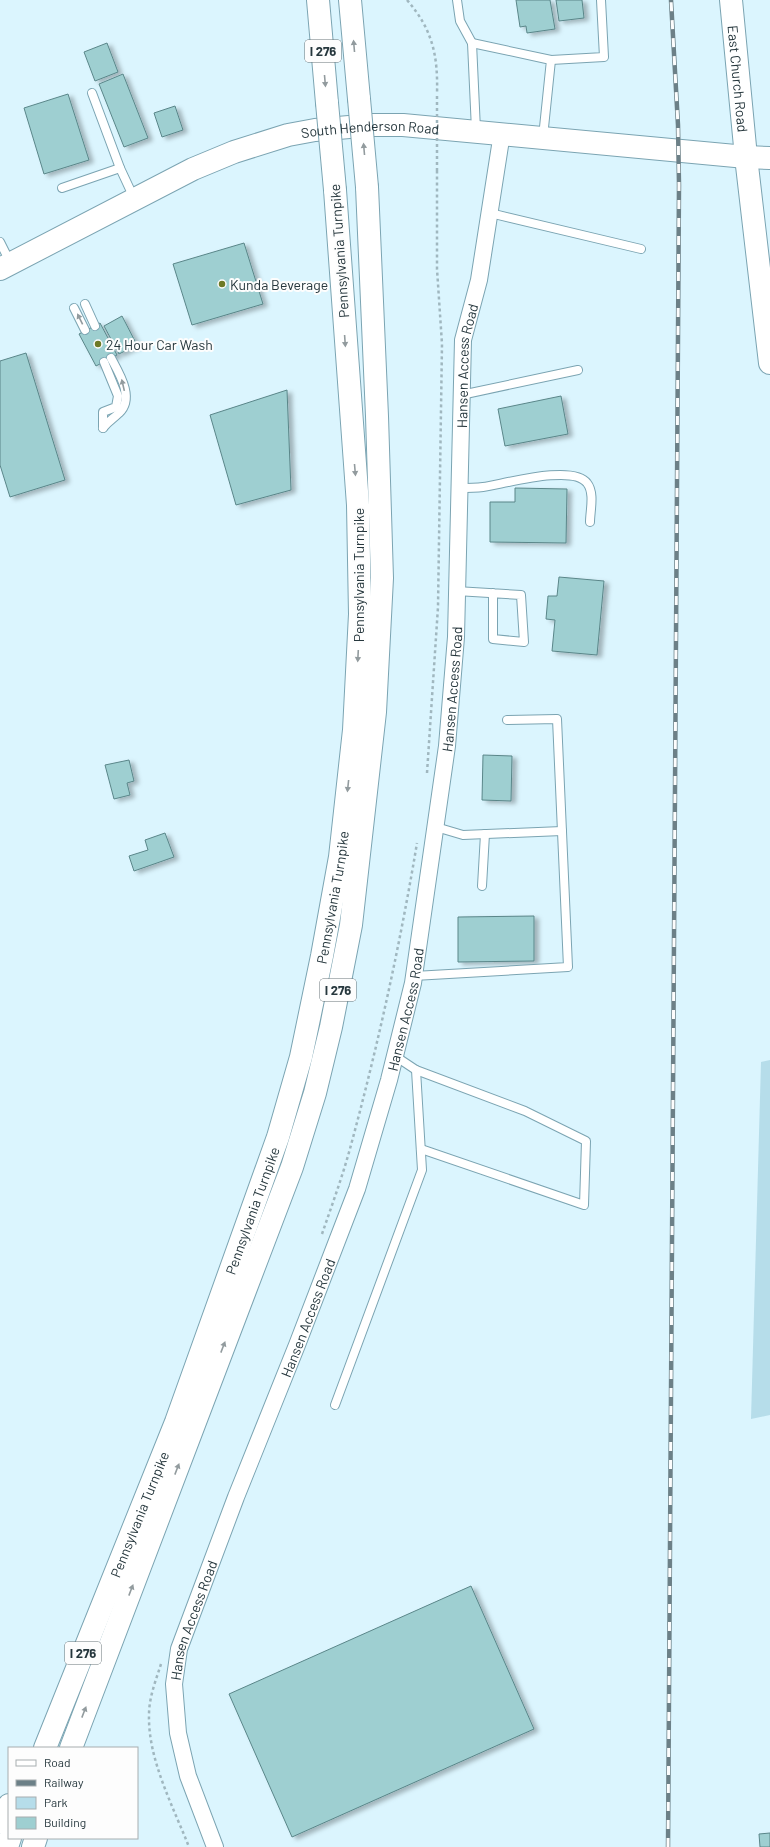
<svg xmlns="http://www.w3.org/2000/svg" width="770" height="1847" viewBox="0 0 770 1847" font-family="Barlow,sans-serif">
	<defs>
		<filter id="shadow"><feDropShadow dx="4.5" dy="2.5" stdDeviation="2" flood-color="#0004"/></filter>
	</defs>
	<rect width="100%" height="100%" fill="#dbf5fe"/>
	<path fill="#b6ddea" d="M770,1060V1415L751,1419L761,1062Z"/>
	<g fill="#9ecfd1" stroke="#5a8689" filter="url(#shadow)">
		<path d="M516,0H550L555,29L527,33L526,26L520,27Z"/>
		<path d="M556,0H582L584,18L559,21Z"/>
		<path d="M107,43L118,72L95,81L84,52Z"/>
		<path d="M123,74L148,138L124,147L99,84Z"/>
		<path d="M68,94L89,160L44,174L24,108Z"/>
		<path d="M175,106L183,130L162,137L154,113Z"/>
		<path d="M244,243L263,304L192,325L173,264Z"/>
		<path d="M122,316L137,345L119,354L104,326Z"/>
		<path d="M100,323L117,355L96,366L79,334Z"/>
		<path d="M26,353L65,480L10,497L0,465V361Z"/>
		<path d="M287,390L291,490L236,505L210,415Z"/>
		<path d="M561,396L568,434L505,446L498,409Z"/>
		<path d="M515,488L567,489L566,543L490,542V502H515Z"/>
		<path d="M559,577L604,581L597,655L552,651L555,620L546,619L548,596H557Z"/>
		<path d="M483,755L512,756L511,801L482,800Z"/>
		<path d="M129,760L134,781L127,783L130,795L114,799L105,765Z"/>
		<path d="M165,833L174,857L134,871L129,856L148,850L145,840Z"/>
		<path d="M534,916V961L458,962V917Z"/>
		<path d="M471,1586L534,1729L292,1837L229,1694Z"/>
		<path d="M770,1833V1847H760L759,1834Z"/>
	</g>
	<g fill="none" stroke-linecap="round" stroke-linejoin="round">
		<defs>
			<g id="lane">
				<path d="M457,0L460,21L472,43L476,130"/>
				<path d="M472,43L551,60L543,137"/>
				<path d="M551,60L604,57L601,0"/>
				<path d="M92,93L120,168"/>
				<path d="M62,188L120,168L134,198"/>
				<path d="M490,213L641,249"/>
				<path d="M0,242L10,262"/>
				<path d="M85,304L95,326"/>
				<path d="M74,308L85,330"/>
				<path d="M461,395L578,370"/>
				<path d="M103,428C108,421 113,419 119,413C135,398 119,373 111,358"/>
				<path d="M103,428V412L116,407L118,396L104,362"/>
				<path d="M458,488C466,488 475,488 483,487C504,484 573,464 587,483C595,493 590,511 590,522"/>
				<path d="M456,591L521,595L524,642L493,639V593"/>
				<path d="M436,827L463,835L562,831"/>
				<path d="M482,886L485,834"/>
				<path d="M414,976L568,967L557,719L507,720"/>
				<path d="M416,1070L525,1111L586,1141L584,1205L421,1149"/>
				<path d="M335,1405L422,1170L416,1070L395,1056"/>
			</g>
			<g id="street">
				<path id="s1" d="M215,1847L188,1776L178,1733L174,1684L179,1649L236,1497L297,1345L357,1189L389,1080L413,983L447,746L456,637L463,340L479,280L502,133"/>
			</g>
			<g id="secondary">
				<path id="s2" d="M731,0L746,157L770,363"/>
			</g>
			<g id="primary">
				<path id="s3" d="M0,269L193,169L234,152L288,135L315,130L372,125H403L746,157L770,158"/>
			</g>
			<g id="highway">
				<path d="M318,0L327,103"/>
				<path d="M350,0L359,99"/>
				<path id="s4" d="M45,1748L176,1422L278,1137L301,1057L322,956L340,857L354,730L360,614L358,505L335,190"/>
				<path d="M71,1748L292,1167L315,1093L331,1027L351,925L375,712L382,578L377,416L367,187"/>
				<path d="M0,1822L9,1805"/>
				<path d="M7,1847L10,1838"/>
				<path d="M33,1847L36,1838"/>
			</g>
		</defs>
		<use href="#lane" stroke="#7ba4b2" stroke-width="10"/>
		<use href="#street" stroke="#7ba4b2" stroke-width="18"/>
		<use href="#secondary" stroke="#7ba4b2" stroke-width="24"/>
		<use href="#primary" stroke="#7ba4b2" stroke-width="24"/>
		<use href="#highway" stroke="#7ba4b2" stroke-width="24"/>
		<g stroke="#a0b7bf" stroke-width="2.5" stroke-dasharray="3 3" stroke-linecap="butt">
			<path d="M407,0C433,30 438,56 437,94"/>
			<path d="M427,773L438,607L442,344L437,269V171"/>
			<path d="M322,1234C332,1205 343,1175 351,1145C378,1045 400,945 417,843"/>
			<path d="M161,1664C156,1680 149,1697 149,1715C148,1760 173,1806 189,1847"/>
		</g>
		<use href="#lane" stroke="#fff" stroke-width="8"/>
		<use href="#street" stroke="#fff" stroke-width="16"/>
		<use href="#secondary" stroke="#fff" stroke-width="22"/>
		<use href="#primary" stroke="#fff" stroke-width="22"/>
		<use href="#highway" stroke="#fff" stroke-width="22"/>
		<defs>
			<path id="rail" d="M668,1847L679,185L678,125L671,0"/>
		</defs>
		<use href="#rail" stroke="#6c8087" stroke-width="4.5"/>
		<use href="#rail" stroke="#fdfdfd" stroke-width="3" stroke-dasharray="9" stroke-linecap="butt"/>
		<defs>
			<g id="highway-bridge">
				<path d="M359,99L367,187"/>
				<path d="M327,103L335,190"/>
			</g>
		</defs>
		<use href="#highway-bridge" stroke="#7ba4b2" stroke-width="24" stroke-linecap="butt"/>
		<path stroke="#a0b7bf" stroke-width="2.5" stroke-dasharray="3 3" stroke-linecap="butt" d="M437,171V94"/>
		<use href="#highway-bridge" stroke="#fff" stroke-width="22"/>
	</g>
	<defs><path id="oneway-solid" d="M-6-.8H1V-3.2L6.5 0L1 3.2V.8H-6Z"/></defs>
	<g fill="#929b9e">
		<use href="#oneway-solid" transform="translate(354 46) rotate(-95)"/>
		<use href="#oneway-solid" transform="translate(325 81) rotate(85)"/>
		<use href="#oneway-solid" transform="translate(364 149) rotate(-95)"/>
		<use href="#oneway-solid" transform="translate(80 319) rotate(-116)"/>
		<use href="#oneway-solid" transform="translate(345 341) rotate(86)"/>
		<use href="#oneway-solid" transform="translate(123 385) rotate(-103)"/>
		<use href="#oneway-solid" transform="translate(355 470) rotate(85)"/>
		<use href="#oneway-solid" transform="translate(358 656) rotate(93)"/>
		<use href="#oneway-solid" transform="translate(348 786) rotate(96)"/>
		<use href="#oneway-solid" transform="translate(223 1347) rotate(-69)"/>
		<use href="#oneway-solid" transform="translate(177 1469) rotate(-69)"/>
		<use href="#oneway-solid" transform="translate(131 1590) rotate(-69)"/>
		<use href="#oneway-solid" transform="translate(84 1712) rotate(-69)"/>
	</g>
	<g fill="#6e7a26" stroke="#fdfdfd" stroke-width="1.5">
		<circle cx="222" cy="284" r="4"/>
		<circle cx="98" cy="344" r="4"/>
	</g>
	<g text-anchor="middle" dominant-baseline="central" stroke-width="4" stroke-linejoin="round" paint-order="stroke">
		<g fill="#fdfdfd" stroke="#667277" stroke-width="1">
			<rect x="305" y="40" width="36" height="22" rx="3"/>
			<rect x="320" y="979" width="36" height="22" rx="3"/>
			<rect x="65" y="1642" width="36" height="22" rx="3"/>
		</g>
		<g font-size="13" font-weight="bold" fill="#26373d">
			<text x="323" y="51">I 276</text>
			<text x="338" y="990">I 276</text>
			<text x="83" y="1653">I 276</text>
		</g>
		<g font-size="14" fill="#26373d" stroke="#fdfdfd">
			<text stroke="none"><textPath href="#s2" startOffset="79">East Church Road</textPath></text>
			<text stroke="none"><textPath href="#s3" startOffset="401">South Henderson Road</textPath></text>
			<text transform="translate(339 251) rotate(-94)">Pennsylvania Turnpike</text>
			<text stroke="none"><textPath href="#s1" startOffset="1532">Hansen Access Road</textPath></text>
			<text transform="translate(358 575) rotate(-90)">Pennsylvania Turnpike</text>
			<text stroke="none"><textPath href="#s1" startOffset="1208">Hansen Access Road</textPath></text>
			<text stroke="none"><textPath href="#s4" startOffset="900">Pennsylvania Turnpike</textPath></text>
			<text stroke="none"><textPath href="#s1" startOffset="884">Hansen Access Road</textPath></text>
			<text stroke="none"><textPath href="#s4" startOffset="576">Pennsylvania Turnpike</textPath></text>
			<text stroke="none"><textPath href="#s1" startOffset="560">Hansen Access Road</textPath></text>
			<text stroke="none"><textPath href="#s4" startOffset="252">Pennsylvania Turnpike</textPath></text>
			<text stroke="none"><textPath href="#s1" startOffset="236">Hansen Access Road</textPath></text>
		</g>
		<g font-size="14" fill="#26373d" stroke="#fdfdfd" text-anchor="start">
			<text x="230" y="284">Kunda Beverage</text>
			<text x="106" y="344">24 Hour Car Wash</text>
		</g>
	</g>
	<rect x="8" y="1747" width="130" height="92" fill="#fdfdfd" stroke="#a7aeb0"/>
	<rect x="16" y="1760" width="20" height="6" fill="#ffffff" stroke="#a7aeb0"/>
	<text x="44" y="1767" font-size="12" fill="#26373d">Road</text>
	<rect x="16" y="1780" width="20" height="6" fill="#6c8087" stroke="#a7aeb0"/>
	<text x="44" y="1787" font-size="12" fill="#26373d">Railway</text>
	<rect x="16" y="1797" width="20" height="12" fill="#b6ddea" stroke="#a7aeb0"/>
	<text x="44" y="1807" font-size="12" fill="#26373d">Park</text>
	<rect x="16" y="1817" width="20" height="12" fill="#9ecfd1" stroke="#a7aeb0"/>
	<text x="44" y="1827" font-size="12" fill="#26373d">Building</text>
</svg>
